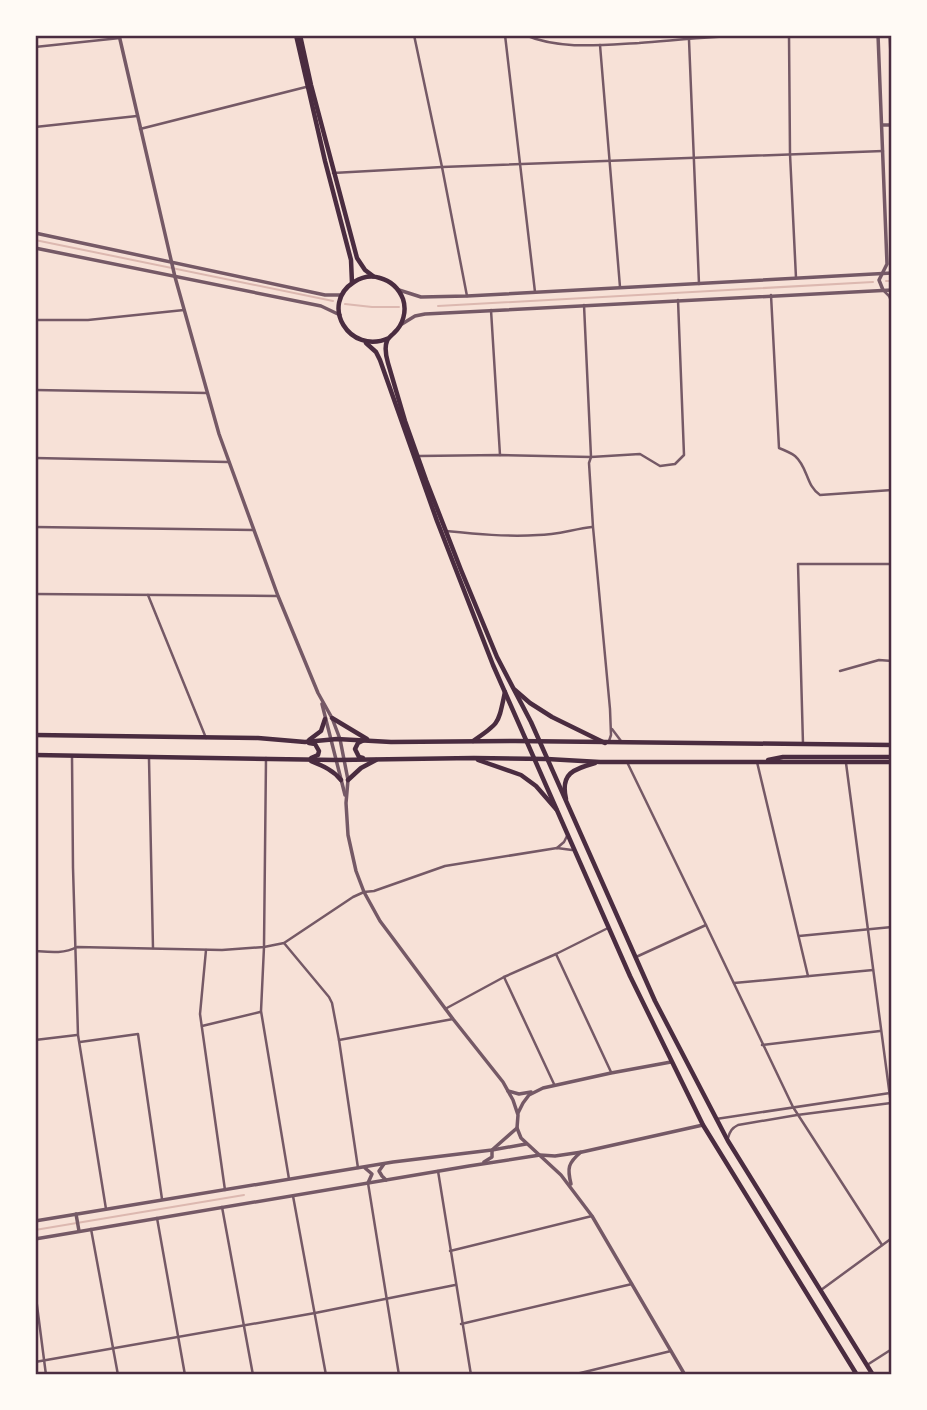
<svg xmlns="http://www.w3.org/2000/svg" width="927" height="1410" viewBox="0 0 927 1410" font-family="'Open Sans',sans-serif">
	<rect width="100%" height="100%" fill="#f7e1d7"/>
	<g fill="none" stroke-linecap="round" stroke-linejoin="round">
		<g stroke="#dcb8b0" stroke-width="2">
			<path d="M35,240L333,301"/>
			<path d="M886,281H892"/>
			<path d="M345,304L372,307H399"/>
			<path d="M438,306L873,282"/>
			<path d="M35,1230L244,1195"/>
		</g>
		<g stroke="#755966" stroke-width="2.5">
			<path d="M414,35L442,167L467,296"/>
			<path d="M505,35L535,292"/>
			<path d="M525,35C560,50 602,45 639,43C678,40 716,36 754,35"/>
			<path d="M789,35L790,154L796,278"/>
			<path d="M689,40L699,284"/>
			<path d="M600,45L620,287"/>
			<path d="M35,47L120,38"/>
			<path d="M35,127L137,116"/>
			<path d="M140,129L306,87"/>
			<path d="M333,173L442,167L883,151"/>
			<path d="M883,290L889,296L892,303"/>
			<path d="M771,295L779,448C784,450 791,453 795,456C808,467 806,486 820,495L892,490"/>
			<path d="M584,305L591,457L589,463L593,527L610,709L611,735L609,741"/>
			<path d="M491,310L500,455"/>
			<path d="M35,320H88L184,310"/>
			<path d="M35,390L207,393"/>
			<path d="M419,456L500,455L591,457L640,454L660,466L675,464L684,455L678,300"/>
			<path d="M35,458L228,462"/>
			<path d="M35,527L254,530"/>
			<path d="M446,531C476,534 507,537 538,535C556,535 574,529 592,527"/>
			<path d="M35,594L277,596"/>
			<path d="M148,595L206,738"/>
			<path d="M840,671L879,660L892,661"/>
			<path d="M612,729L621,741"/>
			<path d="M803,744L798,564H892"/>
			<path d="M72,756L73,868L78,1035L106,1209"/>
			<path d="M266,758L264,947L261,1011L289,1179"/>
			<path d="M149,759L153,948"/>
			<path d="M627,762L706,925L793,1107L882,1245"/>
			<path d="M757,762L808,976"/>
			<path d="M846,763L892,1112"/>
			<path d="M557,848L564,842L568,834"/>
			<path d="M799,936L892,927"/>
			<path d="M284,943L329,997L332,1003L339,1040L358,1168"/>
			<path d="M206,950L200,1014L225,1190"/>
			<path d="M35,951C49,952 64,954 77,947L222,950L264,947L284,943L353,897L364,892L374,891L445,866L557,848L572,850"/>
			<path d="M556,954L611,1072"/>
			<path d="M636,957L706,925"/>
			<path d="M504,977L554,1084"/>
			<path d="M734,983L873,970"/>
			<path d="M445,1009L504,977L556,954L608,928"/>
			<path d="M202,1026L260,1012"/>
			<path d="M35,1040L77,1035"/>
			<path d="M339,1040L453,1019"/>
			<path d="M80,1042L138,1034L162,1199"/>
			<path d="M762,1045L880,1031"/>
			<path d="M716,1119L890,1093"/>
			<path d="M728,1138C730,1131 732,1128 738,1125L797,1115L891,1103"/>
			<path d="M438,1171L471,1375"/>
			<path d="M368,1183L399,1375"/>
			<path d="M293,1196L326,1375"/>
			<path d="M222,1207L253,1375"/>
			<path d="M157,1218L185,1375"/>
			<path d="M91,1229L118,1375"/>
			<path d="M450,1251L592,1216"/>
			<path d="M35,1290L46,1375"/>
			<path d="M821,1290L892,1238"/>
			<path d="M461,1324L632,1284"/>
			<path d="M35,1362L315,1313L455,1285"/>
			<path d="M867,1365L892,1349"/>
			<path d="M572,1375L671,1351"/>
		</g>
		<g stroke="#755966" stroke-width="3.5">
			<path d="M119,35L175,277L219,434L278,596L318,693L332,718L340,739L348,780L346,803L348,835L356,871L364,892L380,921L392,937L453,1019L503,1082L513,1100L518,1115L517,1128L521,1138L561,1175L592,1216L685,1375"/>
			<path d="M878,35L887,264L879,280L883,290"/>
			<path d="M890,35L892,74"/>
			<path d="M882,125H892"/>
			<path d="M35,233L325,295H342"/>
			<path d="M35,248L321,306L340,315"/>
			<path d="M399,290L421,297L467,296L892,273"/>
			<path d="M402,324L415,316L425,314L892,290"/>
			<path d="M322,704L345,795"/>
			<path d="M508,1091L519,1094L531,1092"/>
			<path d="M518,1113L523,1103L529,1095L543,1088L611,1073L671,1062"/>
			<path d="M484,1162L492,1157V1150L517,1128"/>
			<path d="M384,1164L379,1171L382,1176L386,1180"/>
			<path d="M365,1168L372,1174L368,1183"/>
			<path d="M571,1184C567,1168 568,1163 581,1152"/>
			<path d="M76,1214L79,1231"/>
			<path d="M35,1221L393,1162L492,1150L526,1144"/>
			<path d="M35,1239L469,1166L540,1155L555,1156L582,1152L703,1125"/>
		</g>
		<g stroke="#4a2c40" stroke-width="4.5">
			<path d="M296,35L325,161L351,260L352,283"/>
			<path d="M300,35L311,85L357,258L365,270L373,276"/>
			<path d="M389,338C349,356 319,304 354,282C362,277 371,275 380,278C391,281 399,289 403,299C407,311 403,325 394,333C391,336 388,338 387,341C384,348 386,356 388,363L405,421L426,480L461,570L497,657L531,722L655,1001L728,1141L873,1375"/>
			<path d="M366,343L376,352L380,360L437,521L493,665L630,976L703,1125L857,1375"/>
		</g>
		<g stroke="#4a2c40" stroke-width="4.5">
			<path d="M515,690L530,703L552,717L605,743"/>
			<path d="M332,718L367,739"/>
			<path d="M35,735L258,738L305,742L337,739L391,742L515,741L892,745"/>
			<path d="M309,740L321,731L325,719"/>
			<path d="M473,741C500,723 498,724 505,692"/>
			<path d="M309,743L315,744L319,751L318,755L311,758"/>
			<path d="M35,755L337,760L474,758L547,759L600,762H892"/>
			<path d="M363,758L359,757L355,749L358,743L364,740"/>
			<path d="M478,760L521,775L536,786L556,809"/>
			<path d="M768,760L783,757H892"/>
			<path d="M311,761C323,766 333,770 341,780"/>
			<path d="M348,780L361,768L376,760"/>
			<path d="M566,799C560,773 574,769 595,763"/>
		</g>
	</g>
	<rect width="927" height="1410" fill="none" stroke="#fffaf5" stroke-width="74"/>
	<rect x="37" y="37" width="853" height="1336" fill="none" stroke="#4a2c40" stroke-width="2.5"/>
</svg>
